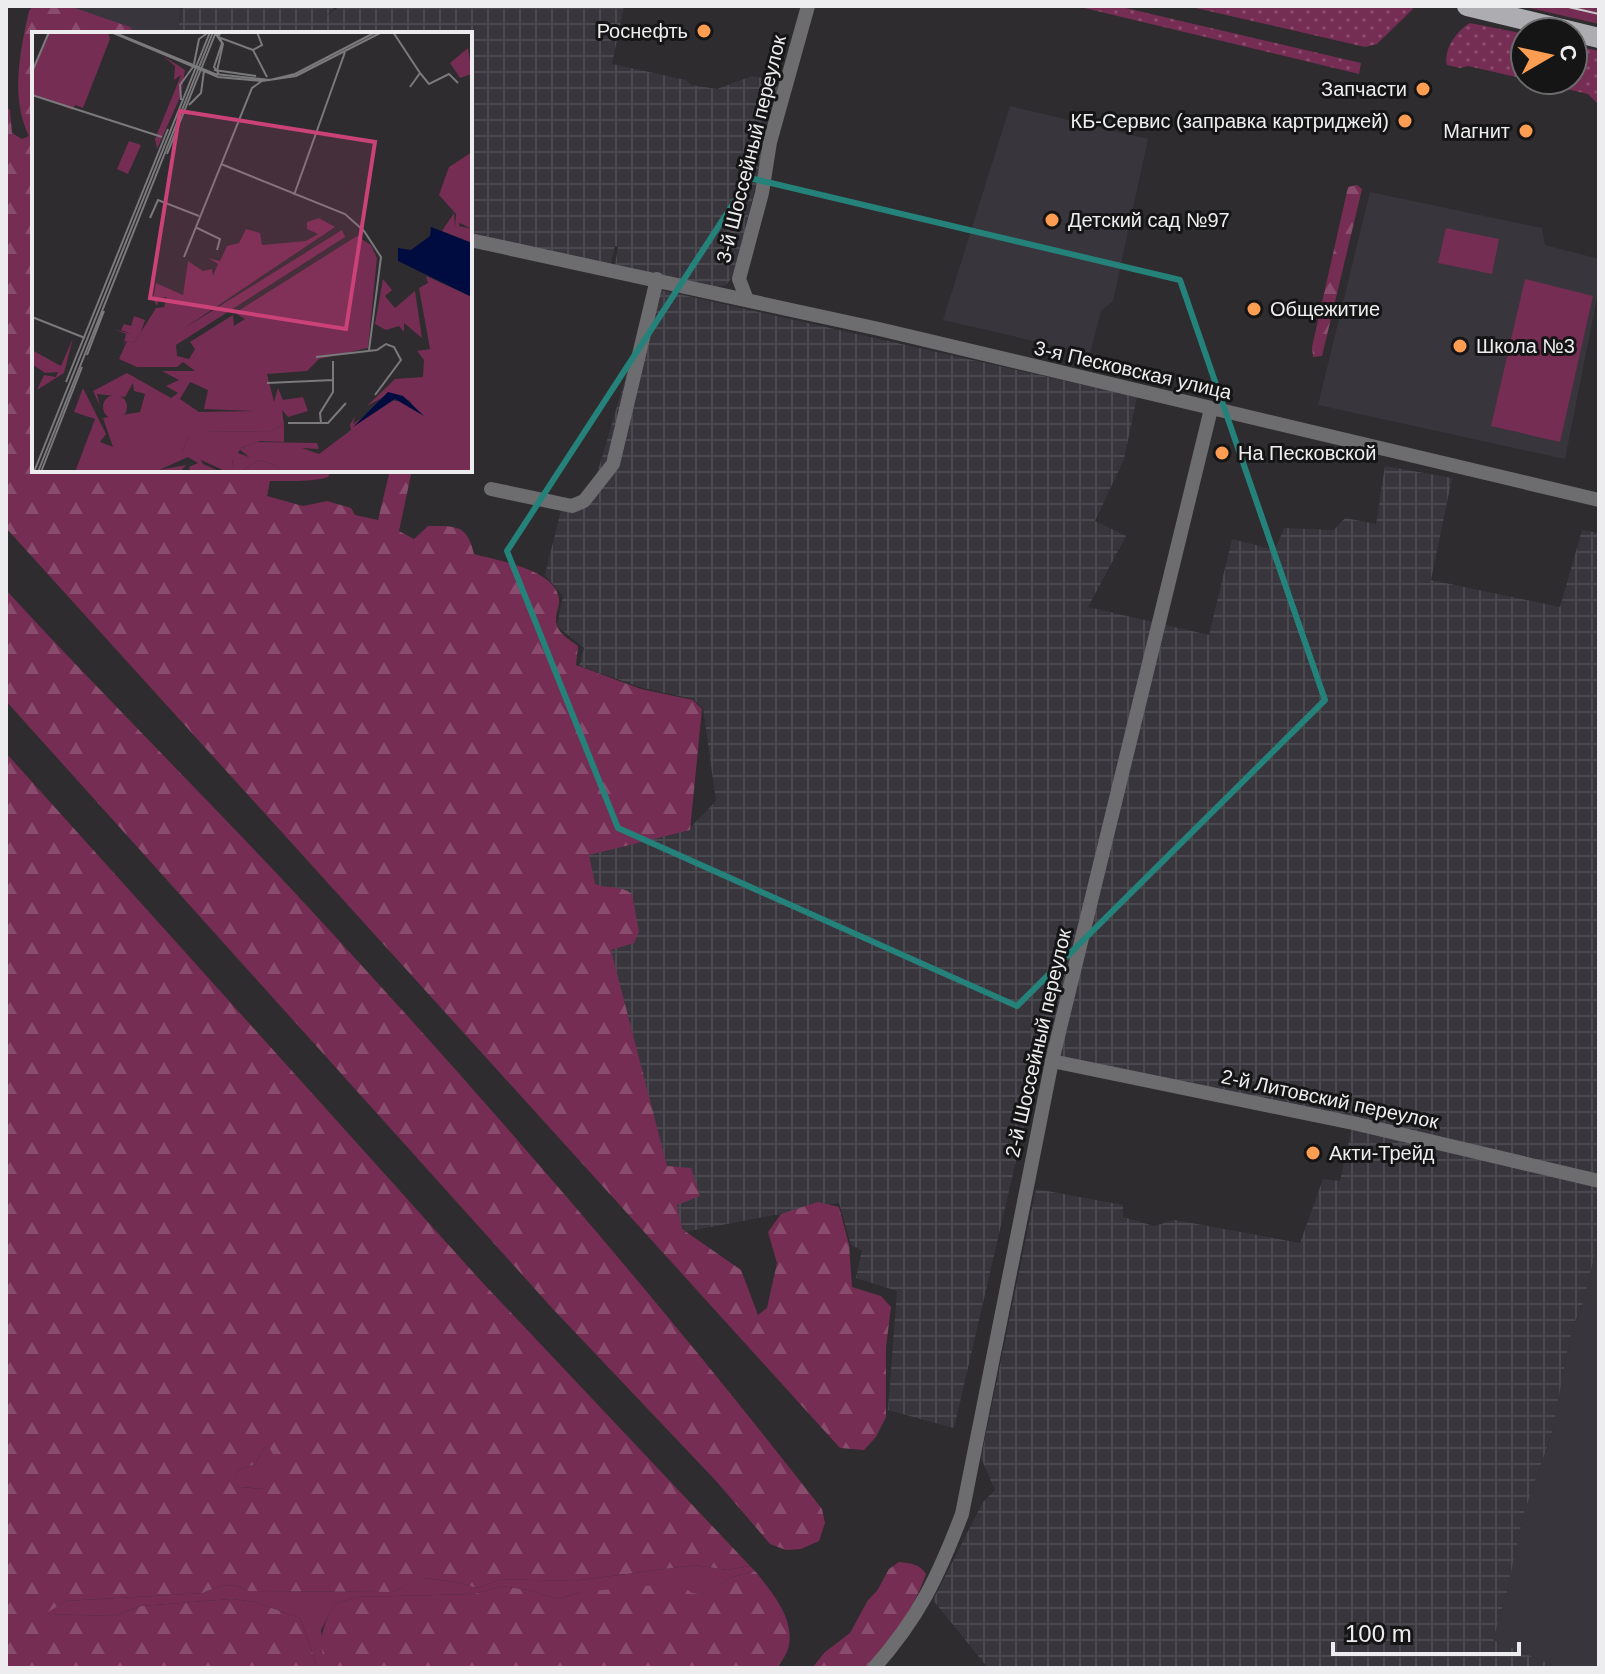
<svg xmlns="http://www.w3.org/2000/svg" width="1605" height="1674" viewBox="0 0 1605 1674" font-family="Arial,sans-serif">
	<defs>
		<pattern id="industrial-grid" width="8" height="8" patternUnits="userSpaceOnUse" patternTransform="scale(2)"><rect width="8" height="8" fill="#38353d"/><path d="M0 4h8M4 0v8" fill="none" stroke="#4b4950"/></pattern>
		<pattern id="forest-firs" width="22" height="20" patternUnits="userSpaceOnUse" patternTransform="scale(2)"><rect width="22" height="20" fill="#752d53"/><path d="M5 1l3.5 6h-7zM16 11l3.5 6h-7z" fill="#894c6c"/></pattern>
		<pattern id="park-dots" width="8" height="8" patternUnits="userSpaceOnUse" patternTransform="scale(2)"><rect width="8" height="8" fill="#752d53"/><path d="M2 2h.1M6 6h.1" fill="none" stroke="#894c6c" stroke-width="1.8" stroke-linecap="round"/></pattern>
	</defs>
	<rect width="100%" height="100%" fill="#2e2c2f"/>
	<g fill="#38353d">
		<path d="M39,6H182L177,34H104Z"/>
		<path d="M1010,106L1148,139L1113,301L1101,311L1090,354L943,320Z"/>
		<path d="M1370,192L1542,228L1545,245L1599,259V288L1565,459L1318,405Z"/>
		<path d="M1599,1238V1668H1559L1493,1640L1507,1592L1523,1516L1552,1433L1572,1328L1582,1306Z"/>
	</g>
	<g fill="url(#industrial-grid)">
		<path d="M183,6H336L325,17L340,6H624L612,64L686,80L691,85L717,89L752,76L781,82L734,275L726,285L716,287L615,265L618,247L615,246L609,270L470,240V34H177Z"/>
		<path d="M652,288L1137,397L1124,459L1095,521L1126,536L1088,607L1209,635L1232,539L1275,550L1284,528L1334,530L1345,518L1376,524L1385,466L1452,478L1431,580L1560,607L1582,530L1599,533V1238L1582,1306L1572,1328L1552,1433L1523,1516L1507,1592L1493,1640L1559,1668H988L933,1600L983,1502L995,1490L981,1458L1036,1189L1123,1205V1217L1154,1226L1175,1220L1300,1243L1323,1179L1340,1181L1353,1123L1052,1061H1039L954,1428L888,1410L897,1291L856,1278L862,1250L851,1245L839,1203L679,1233L579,851L690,828L716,801L703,708L693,699L643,688L579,666L584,648L557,626L563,596L545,575L561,510L594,484Z"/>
	</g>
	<g fill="#752d53">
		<path d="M1521,6H1599V24Z"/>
		<path d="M1446,228L1499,239L1492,274L1438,263Z"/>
		<path d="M1525,279L1593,296L1560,442L1491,426Z"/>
		<path d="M268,1446L273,1453V1479L264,1489L240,1487L233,1482L238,1470L255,1464L264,1448Z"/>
		<path d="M695,1565L727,1570L750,1566L755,1571L729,1578L707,1595L581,1592L559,1599L528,1590L502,1586L474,1594L356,1597L335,1604L321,1630L326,1668H318L300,1618L255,1602L232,1599L141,1606L114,1616L43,1614L66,1601L203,1593C222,1584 231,1582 249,1591L391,1592L425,1578L456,1582L477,1588L502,1579L573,1581Z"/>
	</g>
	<g fill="url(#forest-firs)" fill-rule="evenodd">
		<path d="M33,6L72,7L130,27L135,34H34V470H331L328,477C313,482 287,481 270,481L267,496L303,506L327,501L351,508L355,515L378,520L390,470H412L399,531L414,539L428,526C456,526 467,524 474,554C498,561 556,569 559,599C560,605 556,612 556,618C555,632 569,639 578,646L576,665L641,689L693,700L702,709L690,830L589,855L595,884C608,889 621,885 632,894L639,932L634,943L611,950L667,1166L691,1168L700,1196L677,1205L682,1229L741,1270L758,1315L767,1308L777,1263L768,1232L781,1214L818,1202L839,1207L849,1245L852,1287L881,1296L891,1307L886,1347V1417L876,1437L864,1450L840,1448L6,528V106L10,110L12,133L22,139L29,136C10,97 20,52 29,11Z"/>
		<path d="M1357,185L1362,189L1322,356L1313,357L1312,347L1348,187Z"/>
		<path d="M6,590C109,702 218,809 321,921C496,1111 664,1306 822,1509L825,1523L819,1541L801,1549L786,1550L770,1544L717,1482L552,1308L6,701Z"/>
		<path d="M6,753L481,1281L750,1566L727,1570L695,1565L573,1581L502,1579L477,1588L456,1582L426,1578L391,1592L249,1591C231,1582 222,1584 203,1593L66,1601L45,1614L114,1616L141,1606L232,1599L255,1602L300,1618L318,1668H6ZM268,1446L273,1454V1479L263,1489L240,1487L234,1481L238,1470L255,1464L264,1448Z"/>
		<path d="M899,1562C910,1563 920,1564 926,1574C913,1611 891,1639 865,1668H812L825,1652L850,1633L868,1600L877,1591L889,1569Z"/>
		<path d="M755,1571C771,1591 794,1617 789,1645C788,1653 781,1662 777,1668H326C318,1641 321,1628 335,1604L356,1597L474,1594L502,1586L528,1590L559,1599L581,1592L678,1583L692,1593L706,1595L729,1578Z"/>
	</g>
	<g fill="url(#park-dots)">
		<path d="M1076,6H1117L1361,63L1359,74Z"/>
		<path d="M1187,6H1411L1413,9L1377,44L1365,47Z"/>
		<path d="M1470,23L1525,34V79L1468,66L1460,68L1447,65C1443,50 1457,30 1470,23Z"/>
		<path d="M1573,45L1599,51V105L1588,94L1529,80H1573Z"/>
	</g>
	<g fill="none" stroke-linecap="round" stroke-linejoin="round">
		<g stroke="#6d6d6f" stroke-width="14">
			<path d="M470,240L879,329L1599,500"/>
			<path d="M747,300L739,279L762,193L770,142L808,6"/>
			<path d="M491,489L572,506L584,501L613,464L657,279"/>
			<path d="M1052,1061L1353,1123L1599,1181"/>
			<path d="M874,1668C919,1617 938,1577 962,1514L1052,1061L1211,409"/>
		</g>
		<path stroke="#adadb1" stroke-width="20" d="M1467,6L1599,38"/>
		<path stroke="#c6c5c7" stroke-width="2" d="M1564,6L1599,14"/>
	</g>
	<path fill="none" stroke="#25827b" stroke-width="6" stroke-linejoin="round" d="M750,178L1180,280L1325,700L1017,1006L618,828L507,551Z"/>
	<g fill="#fc9d52" stroke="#161516" stroke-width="3">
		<circle cx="704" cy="31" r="8"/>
		<circle cx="1423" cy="89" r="8"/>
		<circle cx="1405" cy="121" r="8"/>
		<circle cx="1526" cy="131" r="8"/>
		<circle cx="1052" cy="220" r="8"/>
		<circle cx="1254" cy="309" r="8"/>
		<circle cx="1460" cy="346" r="8"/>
		<circle cx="1222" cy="453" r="8"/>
		<circle cx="1313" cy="1153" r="8"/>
	</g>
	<g text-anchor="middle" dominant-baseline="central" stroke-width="6" stroke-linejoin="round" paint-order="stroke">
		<g font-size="20" fill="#edecee" stroke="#161516" text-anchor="start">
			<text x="688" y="31" text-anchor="end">Роснефть</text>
			<text x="1407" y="89" text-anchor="end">Запчасти</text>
			<text x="1389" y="121" text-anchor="end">КБ-Сервис (заправка картриджей)</text>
			<text x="1510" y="131" text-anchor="end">Магнит</text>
			<text x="1068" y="220">Детский сад №97</text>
			<text x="1270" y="309">Общежитие</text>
			<text x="1476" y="346">Школа №3</text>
			<text x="1238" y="453">На Песковской</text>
			<text x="1329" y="1153">Акти-Трейд</text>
		</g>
		<g font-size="20" fill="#edecee" stroke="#161516">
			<text transform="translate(751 149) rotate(-76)">3-й Шоссейный переулок</text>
			<text transform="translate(1133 370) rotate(13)">3-я Песковская улица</text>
			<text transform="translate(1038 1043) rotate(-77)">2-й Шоссейный переулок</text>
			<text transform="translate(1330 1099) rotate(12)">2-й Литовский переулок</text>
		</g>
	</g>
	<g transform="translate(32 32)">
		<rect width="440" height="440" fill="#2e2c2f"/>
		<path d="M436,16L440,42L428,46L418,31ZM130,23L153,38L149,63L125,117L123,107L149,43L142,48L143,34ZM97,109L109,113L96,142L85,137ZM440,120V197L428,191L423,195L424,182L407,163L417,135ZM102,284L113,288L109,300L102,311L93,309L91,314L94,302L81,297L99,302L89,298L92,292L99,294ZM71 375a12 12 0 1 1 24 0a12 12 0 1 1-24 0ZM252,392V410L228,409L209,416L206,421L217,425L200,428L202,436L195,440L150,419L156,406L168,400L240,399ZM227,428L246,434L247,440H208Z" fill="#752d53"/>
		<path d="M422,181L423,195L428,185L427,194L440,197V211L410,199ZM287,186L303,195L151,297L310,198L313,205L144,313L145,324L157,327L163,317L158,310L201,283L202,294L213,287L203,281L325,204L339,213L345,226L336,316L287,327L275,339L235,342L242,370L246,356L251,368L271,365L276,379L256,385L250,378L252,392L240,399L170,400L156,406L150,419L165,421L171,432L189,440H158L157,435L166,431L156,425L127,438L154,433L148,440H43L63,387L42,380L51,356L74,402L68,410L81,415L71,386L108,380L113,362L102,359L101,351L93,365L65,362L68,374L61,359L95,341L139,366L146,361L134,354L147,348L130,339H163L151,330L145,335H105L87,327L95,309L102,311L124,276L132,275L135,265L127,266L125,274L121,267L124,251L151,263L156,229L171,239L180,237L181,244L186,232L176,226L188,229L195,214L207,211L214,197L228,201L230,213L274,209L286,202L275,197V190ZM158,350L176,358L172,377L222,379L167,380L148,367ZM394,244L440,265V440H247L246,434L227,428L208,440H195L202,435L200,427L217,425L207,417L225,410L285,411L287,417L270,416L287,422L319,398L318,393L323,384L321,392L357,368L373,370L385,380L378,369L359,361L335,374L363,347L391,345L392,328L385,319L398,317L387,256L396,251ZM351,247L360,258L353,264L363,276L383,259L390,306L372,291V300L367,294L354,298L343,292ZM41,306L32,341L5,358L12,343L24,345L26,340L13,341L0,332V318L29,334Z" fill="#752d53" fill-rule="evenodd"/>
		<path d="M17,0H76L78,7L51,76L43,73L41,78L0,62V41Z" fill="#752d53"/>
		<path d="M399,195L440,211V265L366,229V216L379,218L398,204ZM356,360L371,364L392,384L363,367L321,395Z" fill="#000c3f"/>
		<path fill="none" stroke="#7a797b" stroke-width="2" d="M79,0L186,45L230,49L264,44L350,0M81,0L183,42L238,48L263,42L344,0M182,0L190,11L182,35L187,42M184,0L191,12L185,39M189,0L186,5L221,18M225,0L230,13L221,18L235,45M361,0L388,41L378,55M162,32L167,7L177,0M182,38L224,44M0,40L17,0M388,41L397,52L417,42L426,51M0,63L130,105M149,68L148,53L161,35M157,73L169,61L172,39M135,122L184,0M189,132L313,182L332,199L349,225L337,318M262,163L313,20M118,186L126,168L167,184M163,195L188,207L185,218M152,225L220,56L230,49M0,285L53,306M55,323L72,279M284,325L345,318L354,312L362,315L369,328L343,363M34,350L136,97M235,351L301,348M256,391H296L314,371M289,391L288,381L301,360V329M2,440L178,0M6,440L181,0M9,440L50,335"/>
		<path fill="#cb4278" fill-opacity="0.15" stroke="#cb4278" stroke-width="4" d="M148,79L343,110L314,297L118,266Z"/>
		<rect width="440" height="440" fill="none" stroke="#edecee" stroke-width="4"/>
	</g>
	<rect width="1605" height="1674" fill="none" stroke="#edecee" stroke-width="16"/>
	<g transform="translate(1549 56) rotate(81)"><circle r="38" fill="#161516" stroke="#6c6b6c" stroke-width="2"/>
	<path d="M0-6L14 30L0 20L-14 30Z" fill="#fc9d52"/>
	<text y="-12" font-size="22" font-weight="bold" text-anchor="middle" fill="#edecee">С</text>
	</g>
	<path d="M1333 1642v12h186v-12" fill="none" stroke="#edecee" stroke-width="4"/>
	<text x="1345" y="1642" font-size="24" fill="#edecee" stroke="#161516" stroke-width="6" paint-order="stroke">100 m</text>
</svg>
